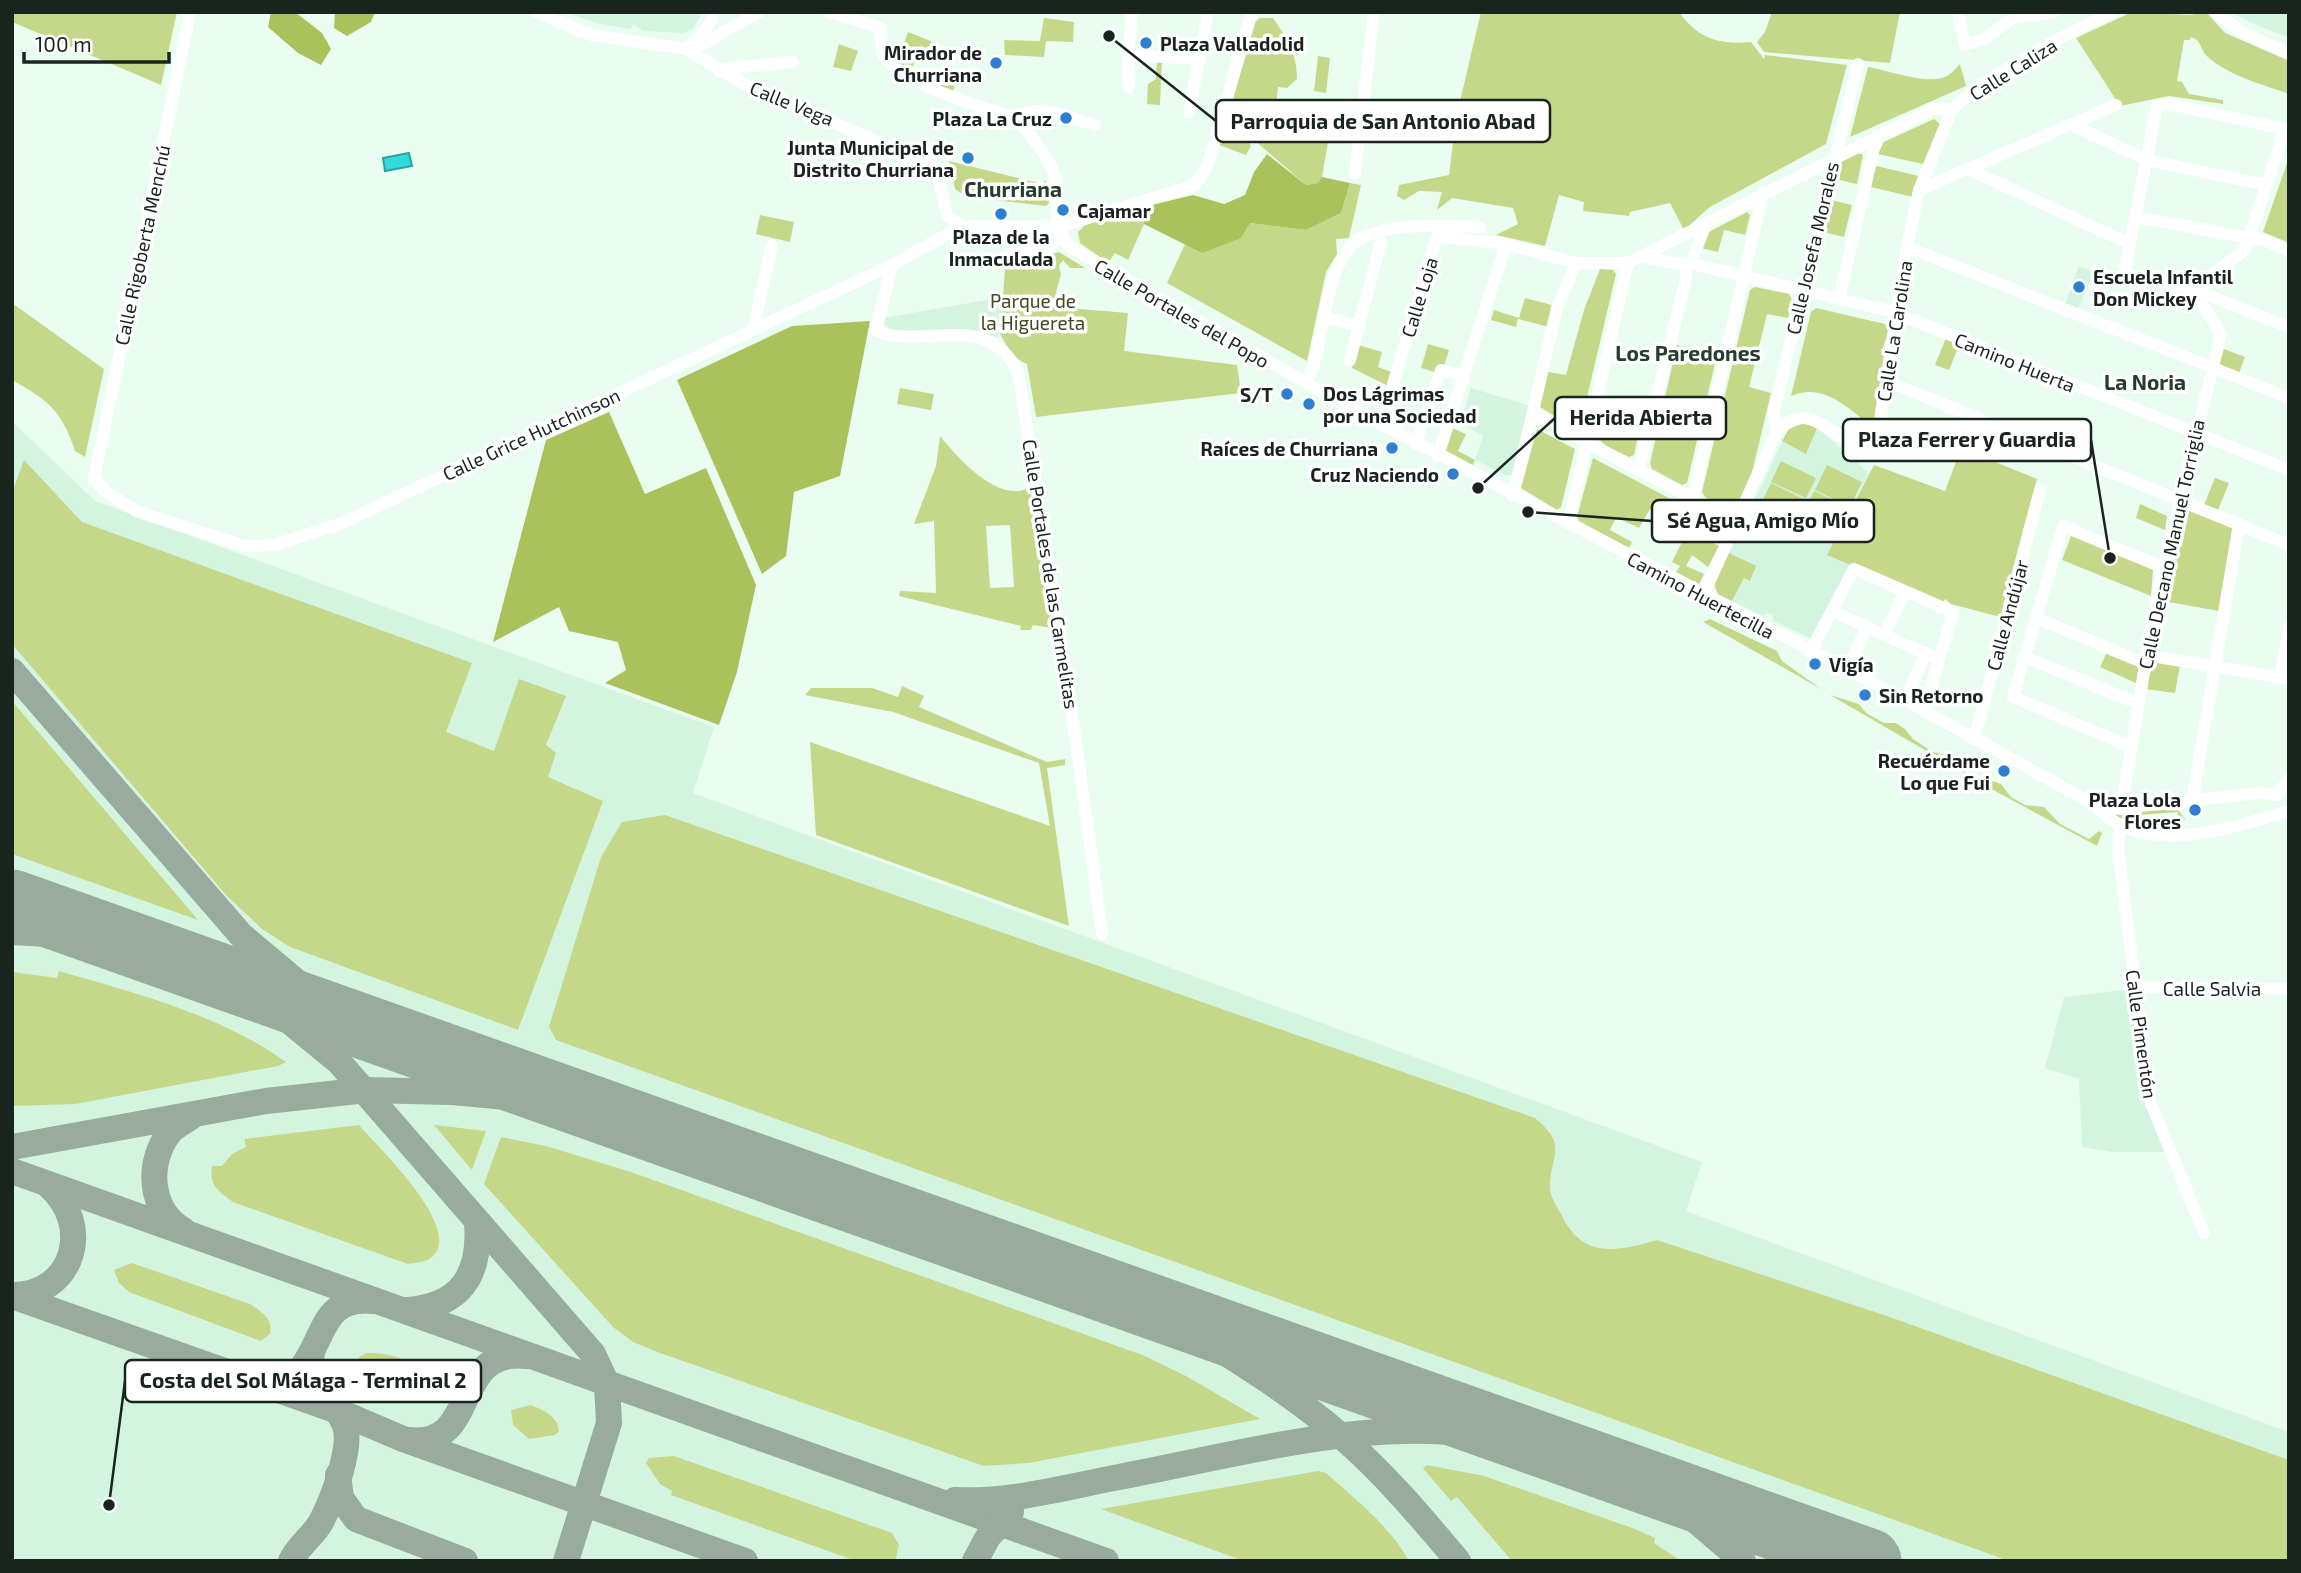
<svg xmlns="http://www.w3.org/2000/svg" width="2301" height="1573" viewBox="0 0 2301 1573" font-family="'Exo 2',sans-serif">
	<rect width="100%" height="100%" fill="#e9fef0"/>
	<g fill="#d3f5df">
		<path d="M565,12H702L694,28L684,33L643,31L634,24L630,29L599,24Z"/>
		<path d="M2229,12H2289V37L2268,30Z"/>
		<path d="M2079,266L2094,272L2078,309L2065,304Z"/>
		<path d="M1004,297L1000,334L997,337L964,329L894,332L884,323L883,318Z"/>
		<path d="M1471,388L1531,406L1513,474L1507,476L1475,460L1483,436L1460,423Z"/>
		<path d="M12,421L95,501L714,727L693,793L1702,1162L1686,1211L2289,1432V1561H12Z"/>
		<path d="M1814,425L1869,473L1828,554L1851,565L1814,640L1773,621V616L1768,613L1763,616L1718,594L1714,584L1786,434Z"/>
		<path d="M2132,989L2138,1065H2141L2166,1152H2112L2082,1147L2079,1079L2045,1068L2064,997Z"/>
	</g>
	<g fill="#c5d88a" fill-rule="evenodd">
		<path d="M12,12H177L161,85L12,22Z"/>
		<path d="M1481,12H1679C1698,39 1720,45 1751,42L1764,59L1765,55L1847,65L1826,144L1710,207L1684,230L1670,203L1630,212L1629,216L1583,211L1584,202L1559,195L1545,246L1496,235L1518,224L1513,208L1452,198L1437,210L1442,192L1419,191L1404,200L1397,196L1399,185L1449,175L1456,118Z"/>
		<path d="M1772,12H1900L1890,63L1764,52L1757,42L1765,32Z"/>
		<path d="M2132,12L2190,15L2206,12L2225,33L2289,61V94C2262,84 2229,76 2208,57C2200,51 2202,40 2191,37L2190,40H2184L2177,81L2182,82L2189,94L2223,100V104L2169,96L2120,106L2076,38Z"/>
		<path d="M1044,18L1074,22L1073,42L1046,41L1044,57L1005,55L1004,40L1040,41Z"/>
		<path d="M1260,18H1273C1287,39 1297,53 1297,79L1287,88L1278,87L1274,121L1317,128L1316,140L1328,142L1322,177L1318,183L1306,185L1254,140L1247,139L1251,146L1246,155L1219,145L1255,22Z"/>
		<path d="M908,32L933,42L928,53L924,49L910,70L893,60L902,49Z"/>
		<path d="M839,44L858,51L851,71L833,67Z"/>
		<path d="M1318,56L1330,58L1326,93L1314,91Z"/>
		<path d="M1157,61H1162L1160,105L1147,104L1148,84L1156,79Z"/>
		<path d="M1960,64L1966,86L1850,137L1868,67C1888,70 1929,86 1947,76C1952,73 1956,68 1960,64Z"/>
		<path d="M977,69V74L958,75L952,94L935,88L942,71Z"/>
		<path d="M1934,119L1941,125L1923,164L1878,154L1884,142Z"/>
		<path d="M1858,153L1863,155L1857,184L1835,179L1842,161Z"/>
		<path d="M2289,157V243L2263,232Z"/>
		<path d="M949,161L1042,184L1046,180L1049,203L1046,206L967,197L955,189Z"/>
		<path d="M1876,166L1919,176L1913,197L1871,187Z"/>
		<path d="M1350,183L1361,185L1349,238L1336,239L1337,254L1326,272L1307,361L1167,283L1185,244L1202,253L1249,223L1306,230L1341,213Z"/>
		<path d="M1831,200L1852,205L1844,237L1823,232Z"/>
		<path d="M1140,208L1144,224L1128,260L1115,253L1108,263L1080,243L1078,232L1085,225Z"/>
		<path d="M1747,212L1750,215L1745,235L1724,230L1718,252L1700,248L1705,234Z"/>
		<path d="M760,215L794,222L790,242L756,234Z"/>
		<path d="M1059,252L1085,268H1070L1063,260L1059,266L1061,274L1055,296L1068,308L1128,313L1124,351L1237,365L1241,393L1036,417L1027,364C1014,360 1006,344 1000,334L1005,269L1013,255L1032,260Z"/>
		<path d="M1600,269L1613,270L1616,274L1580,427L1576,429L1540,407L1548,372L1566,375L1584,310Z"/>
		<path d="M1755,287L1789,294L1792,300L1788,318L1767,314L1749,387L1771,393L1750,481L1737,509L1731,511L1705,497L1702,492L1750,290Z"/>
		<path d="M1525,298L1556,306L1549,327L1518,319L1516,327L1491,320L1494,310L1519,318Z"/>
		<path d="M12,303L104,369L85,457L75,451C62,411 48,400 12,380Z"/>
		<path d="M1816,308L1885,324L1889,329L1881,354L1885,355L1873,428C1849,409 1824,382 1791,396L1811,312Z"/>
		<path d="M1946,338L1960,343L1949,370L1935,365Z"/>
		<path d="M1428,344L1449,350L1444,366L1438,365L1435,372L1421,368Z"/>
		<path d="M1358,345L1382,352L1378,367L1394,373L1390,387L1352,368Z"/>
		<path d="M1677,345L1717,355L1687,483L1682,485L1652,469L1650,463Z"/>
		<path d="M2224,349L2245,357L2239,373L2218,365Z"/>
		<path d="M900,388L934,394L931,410L897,404Z"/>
		<path d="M1620,421L1640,426L1634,455L1629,457C1616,450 1594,445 1598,428L1618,433Z"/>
		<path d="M1804,423L1817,428L1806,454L1782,441L1789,429Z"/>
		<path d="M1452,428L1466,434L1458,451L1475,460L1473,465L1445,450Z"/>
		<path d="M1537,429L1575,449L1561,507L1557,510L1521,488Z"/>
		<path d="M940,436C956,456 1000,506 1030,487L1031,479L1052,628L1033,625L1031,630H1020L1021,626L899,596L900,591L936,593L934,521L914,524L936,466ZM1010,525L1014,587L990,588L986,526Z"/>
		<path d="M1961,448L2037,479L2000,617L1951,604L1945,599L1942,604L1827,555L1874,465L1945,491Z"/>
		<path d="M1593,458L1697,513L1689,530L1719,546L1708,567L1692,555L1686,566L1704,574L1699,584L1676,572L1680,566L1672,562L1688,530L1650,509L1639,528L1616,517L1610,530L1632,542L1629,548L1579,521L1577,517Z"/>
		<path d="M24,460L82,522L472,663L446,732L494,751L519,679L566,696L546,745L556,753L548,777L603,801L518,1030L290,947L262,929L226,895L12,644V493Z"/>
		<path d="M1781,461L1816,478L1806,498L1771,482Z"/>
		<path d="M1827,465L1862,482L1850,507L1815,490Z"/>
		<path d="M2215,478L2229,483L2218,510L2204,505Z"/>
		<path d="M1771,483L1806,500L1796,520L1761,504Z"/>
		<path d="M1814,491L1849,508L1837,533L1802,516Z"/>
		<path d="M2140,504L2167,516L2165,530L2136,518Z"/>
		<path d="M2183,506L2234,526L2219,611L2163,601Z"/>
		<path d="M2071,536L2153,570L2151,596L2062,560Z"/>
		<path d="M1729,553L1756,566L1750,581L1744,578L1732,601L1718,594L1714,584Z"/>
		<path d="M1710,619L1777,651L1782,661L1821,689L1703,622Z"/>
		<path d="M2107,652L2139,665L2136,683L2100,667Z"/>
		<path d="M2150,660L2180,665L2175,693L2145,689Z"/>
		<path d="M902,686L924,696L919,707L1047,762L1065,759V765L1047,768L1069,926L816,835L810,742L1050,826L1039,763L893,712L805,695L811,688H872L898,697Z"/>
		<path d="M1830,695L1859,704L1866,713L1884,723H1896L1905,729L1913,739L1933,752L1952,756L1962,770L1980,782Z"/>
		<path d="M12,701L198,920L12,854Z"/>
		<path d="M1987,779L2001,784L2011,797L2025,805L2044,807L2060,824L2089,839L2099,831L2102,833L2097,846L1984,785Z"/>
		<path d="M2176,807L2185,819L2175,831L2128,823L2109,815ZM2178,812V824L2173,826L2138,822V815Z"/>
		<path d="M665,815L1535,1118C1570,1147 1549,1154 1550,1190C1551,1197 1557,1207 1561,1214C1582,1259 1616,1252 1657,1240L1887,1316L2289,1460V1561H2009L556,1040L549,1027L601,857L622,822Z"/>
		<path d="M59,971C135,993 221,1015 286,1062L278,1066L75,1104L12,1106V972L57,978Z"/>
		<path d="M359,1125C377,1146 470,1234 429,1259C424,1262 414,1263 408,1264L233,1202C218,1191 209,1186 212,1166H222L232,1154L246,1147L244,1139Z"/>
		<path d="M434,1125L486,1131L472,1170Z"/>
		<path d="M501,1137L546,1146L631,1172L1145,1356L1186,1376L1260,1419L1029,1463L984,1466L660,1353L633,1342L613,1327L484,1184Z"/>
		<path d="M132,1263L250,1304C263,1313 273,1318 270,1334L261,1341L129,1292L119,1283L114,1270Z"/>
		<path d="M367,1353C390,1353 406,1357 422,1375L421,1387L408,1391L361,1374L359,1357Z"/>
		<path d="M531,1405C543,1410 558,1416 559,1431L555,1435L529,1439L513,1425L511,1410Z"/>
		<path d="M674,1456L892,1533L899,1545L895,1561H856L671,1495L672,1491L660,1484L646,1463L649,1458Z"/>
		<path d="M1427,1465L1484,1476L1635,1529L1655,1538L1654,1543L1681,1561H1512L1457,1497L1451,1501L1423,1468Z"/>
		<path d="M1318,1471L1326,1473C1355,1499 1390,1526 1409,1561H1244L1101,1509Z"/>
	</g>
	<g fill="#abc15c">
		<path d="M271,12H295L322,33L331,49L321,65L298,53L268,27Z"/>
		<path d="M335,12H375L371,22L347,36L334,28Z"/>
		<path d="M1267,154L1306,185L1318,183L1322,177L1350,183L1341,213L1306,230L1250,223L1241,238L1202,253L1144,224L1140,208L1193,195L1224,204L1245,195L1254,172Z"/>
		<path d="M870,321L840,476L794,492L786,556L762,574L677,380L792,326Z"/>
		<path d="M609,412L645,494L706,468L756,585L737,672L719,725L605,683L626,670L618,642L569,631L559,607L493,642L546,440Z"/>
	</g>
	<path fill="#32dada" stroke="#2ba3a2" stroke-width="2" d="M409,153L412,166L385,171L383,158Z"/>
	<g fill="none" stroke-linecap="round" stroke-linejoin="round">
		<g stroke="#99aa9e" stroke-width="26">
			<path d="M12,671L241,935L298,983L330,1004L404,1040"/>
			<path d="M12,932L66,935L150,951"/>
			<path d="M182,961L284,1017L339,1062L593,1354L607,1384L609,1423L566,1561"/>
			<path d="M12,1147L266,1101L366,1090L452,1092L507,1097L635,1123"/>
			<path d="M12,1171L1106,1561"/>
			<path d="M183,1230C149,1210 146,1162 170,1132C175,1126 186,1121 192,1116"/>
			<path d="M12,1295C74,1295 94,1225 48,1185"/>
			<path d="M12,1296L335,1410L403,1439L745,1561"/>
			<path d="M1151,1306C1215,1347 1282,1385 1341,1436C1384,1473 1421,1517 1458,1561"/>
			<path d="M407,1310C461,1306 481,1275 477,1222"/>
			<path d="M303,1366C325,1336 323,1296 373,1301"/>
			<path d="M409,1440C481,1448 450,1347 527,1356"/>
			<path d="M1606,1467L1695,1520L1743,1561"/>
			<path d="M338,1475L341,1498L356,1519L465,1561"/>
			<path d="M955,1500C1009,1503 1066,1487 1119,1477C1226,1457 1340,1424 1450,1432C1482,1434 1514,1441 1545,1447"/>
			<path d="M291,1561C298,1546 313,1536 321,1522C332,1501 354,1445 344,1423C330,1392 307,1398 312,1352"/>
			<path d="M975,1561L988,1537L1011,1512"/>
		</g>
		<path stroke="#99aa9e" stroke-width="65" d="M12,902L1869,1561"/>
		<g stroke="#fff" stroke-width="12">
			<path d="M190,12L94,478L105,491L136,511L244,546L275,545L342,523L892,265L962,226"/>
			<path d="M535,12L591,35L686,49L748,86L927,163L937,172L947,216L962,226L1059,227L1195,185L1207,167L1252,12"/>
			<path d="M829,12L881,28C882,36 880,48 883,55C894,81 990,111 1017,117"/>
			<path d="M1132,12L1128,55L1199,59"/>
			<path d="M1958,12L1965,45L1986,38L2013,18L2054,12"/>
			<path d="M2215,12L2243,33L2289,53"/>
			<path d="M688,47C699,37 711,27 713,12"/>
			<path d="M686,49L705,43L759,12"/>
			<path d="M1128,55L1129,87"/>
			<path d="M720,72L729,68L793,62"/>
			<path d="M1189,112L1208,12"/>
			<path d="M1017,117C1029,135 1049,157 1056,178C1064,204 1046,215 1069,246L1339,402L1905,700L2095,805L2112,809L2259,793L2277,795"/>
			<path d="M1017,117C1039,102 1072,119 1095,125"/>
			<path d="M2070,124L2147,160L2265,185"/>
			<path d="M2289,130L2169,104L2157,106L2124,274L2193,289L2289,327"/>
			<path d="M1968,169L2130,244"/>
			<path d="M1355,174L1374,12"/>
			<path d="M1919,190L2116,105"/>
			<path d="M2135,217L2267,241L2289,251"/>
			<path d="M1004,225C1004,264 1041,256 1062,236"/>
			<path d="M1907,247L2289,398"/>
			<path d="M1644,257L1686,265L1692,260L1706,224"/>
			<path d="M1689,263L1890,311L2289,470"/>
			<path d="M892,265L876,331C927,350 986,309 1018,372L1077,749L1102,934"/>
			<path d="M2193,289L2245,250L2285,129"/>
			<path d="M1839,299L1876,139"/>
			<path d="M1324,317L1359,326"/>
			<path d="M753,330L772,245"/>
			<path d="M1350,360L1381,241"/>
			<path d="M1886,381L2289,545"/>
			<path d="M1307,384C1317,363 1318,340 1324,317C1329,294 1334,265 1350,247C1374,220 1448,226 1480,227"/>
			<path d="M1534,414L1736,522"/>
			<path d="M1381,425L1437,236L1506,244L1576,263H1628L1933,109H1952"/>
			<path d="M1776,433L1774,411L1858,64"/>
			<path d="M1415,444L1441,370L1463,376"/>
			<path d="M1438,456L1506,244"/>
			<path d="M1639,470L1686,278V265"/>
			<path d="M1513,496L1557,308L1576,263"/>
			<path d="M1693,497L1763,193"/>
			<path d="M1568,524L1628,263"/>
			<path d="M1703,596L1776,433C1819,383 1846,478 1879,426L1907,247L1919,190L1952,109L1982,84L2047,45L2113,12"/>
			<path d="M1832,611L1939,660"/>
			<path d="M2036,618L2144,663"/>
			<path d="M1884,634L1905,592"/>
			<path d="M1810,652L1854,569L1953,612L1924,711"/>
			<path d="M2146,655L2289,679"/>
			<path d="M2024,657L2137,703"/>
			<path d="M1847,671L1867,626"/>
			<path d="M2280,678L2289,627"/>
			<path d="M1905,700L1926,653"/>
			<path d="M1974,740L2040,490"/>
			<path d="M2131,747L2013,697L2063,526L2163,567"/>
			<path d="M2277,795L2289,779"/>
			<path d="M2192,802L2239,524"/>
			<path d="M2096,806C2142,859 2231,828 2289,811"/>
			<path d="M2121,809L2157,596L2221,334L2193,289"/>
			<path d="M2120,826L2118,849L2150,1101L2204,1233"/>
			<path d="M2135,987L2289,989"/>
		</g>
	</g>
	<g fill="#2d80cf" stroke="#fff" stroke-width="2.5">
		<circle cx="1146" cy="43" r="7"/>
		<circle cx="996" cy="63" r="7"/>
		<circle cx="1066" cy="118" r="7"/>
		<circle cx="968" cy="158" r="7"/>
		<circle cx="1063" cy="210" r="7"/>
		<circle cx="1001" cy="214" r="7"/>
		<circle cx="2079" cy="287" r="7"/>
		<circle cx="1287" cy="394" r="7"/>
		<circle cx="1309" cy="404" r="7"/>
		<circle cx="1392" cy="448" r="7"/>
		<circle cx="1453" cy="474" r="7"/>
		<circle cx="1815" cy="664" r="7"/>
		<circle cx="1865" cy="695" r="7"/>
		<circle cx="2004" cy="771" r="7"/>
		<circle cx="2195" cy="810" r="7"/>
	</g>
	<g text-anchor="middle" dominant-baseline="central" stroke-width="7" stroke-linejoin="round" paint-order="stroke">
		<g font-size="19" font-weight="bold" fill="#1a241e" stroke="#fff" text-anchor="end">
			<text x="1160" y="43" text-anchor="start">Plaza Valladolid</text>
			<text x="982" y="52">Mirador de<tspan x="982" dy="22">Churriana</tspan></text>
			<text x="1052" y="118">Plaza La Cruz</text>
			<text x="954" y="147">Junta Municipal de<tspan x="954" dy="22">Distrito Churriana</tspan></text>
			<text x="1077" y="210" text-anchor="start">Cajamar</text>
			<text x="1001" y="236" text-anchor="middle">Plaza de la<tspan x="1001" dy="22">Inmaculada</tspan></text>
			<text x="2093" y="276" text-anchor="start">Escuela Infantil<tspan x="2093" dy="22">Don Mickey</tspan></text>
			<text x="1323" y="393" text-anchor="start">Dos Lágrimas<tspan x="1323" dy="22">por una Sociedad</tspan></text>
			<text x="1273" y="394">S/T</text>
			<text x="1378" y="448">Raíces de Churriana</text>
			<text x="1439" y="474">Cruz Naciendo</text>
			<text x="1829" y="664" text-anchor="start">Vigía</text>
			<text x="1879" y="695" text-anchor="start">Sin Retorno</text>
			<text x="1990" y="760">Recuérdame<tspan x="1990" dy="22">Lo que Fui</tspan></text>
			<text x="2181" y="799">Plaza Lola<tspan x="2181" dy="22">Flores</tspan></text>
		</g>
		<g font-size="19" fill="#1a241e" stroke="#fff">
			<text transform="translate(2013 69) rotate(-32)">Calle Caliza</text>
			<text transform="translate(792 103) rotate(22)">Calle Vega</text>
			<text transform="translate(142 245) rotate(-78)">Calle Rigoberta Menchú</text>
			<text transform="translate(1812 248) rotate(-77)">Calle Josefa Morales</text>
			<text transform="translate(1419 297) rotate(-73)">Calle Loja</text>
			<text transform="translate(1182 313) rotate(30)">Calle Portales del Popo</text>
			<text transform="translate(1894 331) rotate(-81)">Calle La Carolina</text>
			<text transform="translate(2015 362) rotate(22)">Camino Huerta</text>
			<text transform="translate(531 434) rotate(-25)">Calle Grice Hutchinson</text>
			<text transform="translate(2171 544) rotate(-78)">Calle Decano Manuel Torriglia</text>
			<text transform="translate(1051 574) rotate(81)">Calle Portales de las Carmelitas</text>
			<text transform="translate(1701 595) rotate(28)">Camino Huertecilla</text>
			<text transform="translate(2007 615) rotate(-75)">Calle Andújar</text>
			<text x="2212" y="988">Calle Salvia</text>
			<text transform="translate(2142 1034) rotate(82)">Calle Pimentón</text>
		</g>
		<g font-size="19" fill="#414a21" stroke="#fff">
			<text x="1033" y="300">Parque de<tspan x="1033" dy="22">la Higuereta</tspan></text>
		</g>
		<g font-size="21" font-weight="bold" fill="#263c2f" stroke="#fff">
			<text x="1013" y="188">Churriana</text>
			<text x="1688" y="352">Los Paredones</text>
			<text x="2145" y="381">La Noria</text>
		</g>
	</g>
	<path fill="none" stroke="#1a241e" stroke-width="2.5" d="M1109 36L1216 121M1478 488L1555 418M2110 558L2091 440M1528 512L1652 521M109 1505L125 1381"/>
	<g fill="#1a241e" stroke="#fff" stroke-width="2.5">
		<circle cx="1109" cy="36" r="7"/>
		<circle cx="1478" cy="488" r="7"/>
		<circle cx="2110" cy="558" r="7"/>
		<circle cx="1528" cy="512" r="7"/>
		<circle cx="109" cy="1505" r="7"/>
	</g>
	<g fill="#fff" stroke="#1a241e" stroke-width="2.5">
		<rect x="1216" y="100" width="334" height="42" rx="7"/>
		<rect x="1555" y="397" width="171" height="42" rx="7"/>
		<rect x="1843" y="419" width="248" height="42" rx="7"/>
		<rect x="1652" y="500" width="222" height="42" rx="7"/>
		<rect x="125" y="1360" width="356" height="42" rx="7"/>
	</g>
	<g font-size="21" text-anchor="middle" font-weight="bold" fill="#1a241e">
		<text x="1383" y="129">Parroquia de San Antonio Abad</text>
		<text x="1641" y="425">Herida Abierta</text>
		<text x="1967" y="447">Plaza Ferrer y Guardia</text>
		<text x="1763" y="528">Sé Agua, Amigo Mío</text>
		<text x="303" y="1388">Costa del Sol Málaga - Terminal 2</text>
	</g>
	<rect width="2301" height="1573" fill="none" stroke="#1a241e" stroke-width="28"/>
	<path d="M24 52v10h145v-10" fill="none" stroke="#1a241e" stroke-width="3.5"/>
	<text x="35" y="52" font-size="21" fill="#1a241e" stroke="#ffffff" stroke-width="5" paint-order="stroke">100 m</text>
</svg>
